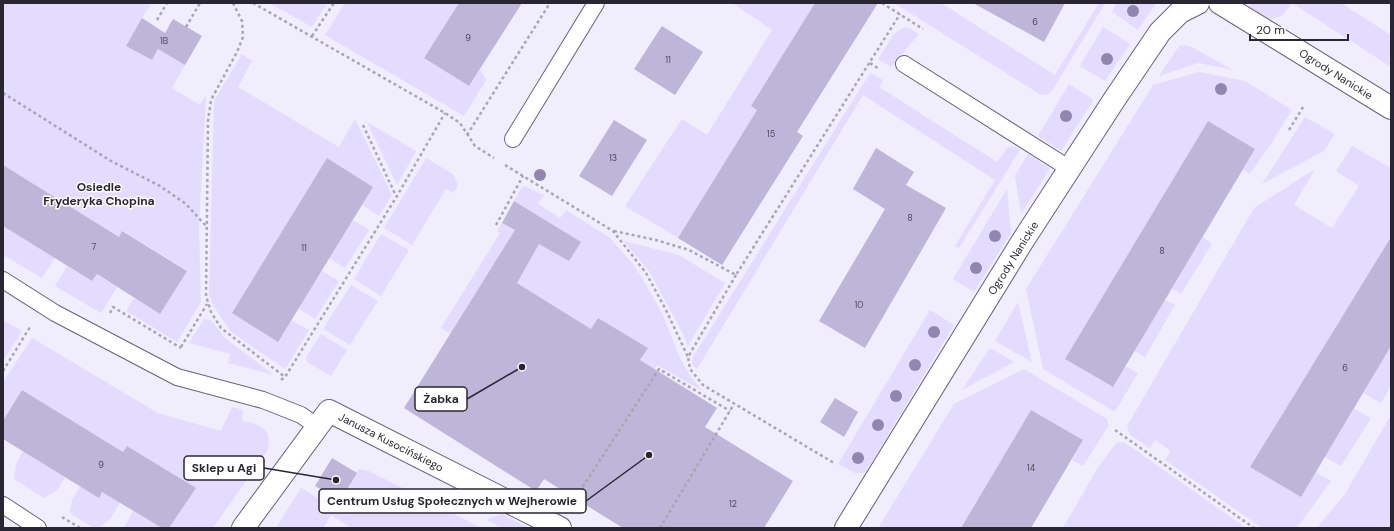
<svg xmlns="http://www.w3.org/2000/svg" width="1394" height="531" viewBox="0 0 1394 531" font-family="'DM Sans',sans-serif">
	<rect width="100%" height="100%" fill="#f0edfc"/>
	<g fill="#e3dcfe">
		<path d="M3,3H151L126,46L152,60L158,49L185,65L172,88L200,105L206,95L199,227L201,302L177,342L126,311L134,298L160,314L187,270L123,231L119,237L3,165Z"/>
		<path d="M269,3H327L312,27Z"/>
		<path d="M345,3H459L424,58L469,86L480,70L486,80L464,116L325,35Z"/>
		<path d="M732,3H815L751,106L757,110L678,238L625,206L682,119L707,135L772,30Z"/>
		<path d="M894,3H941L1055,75L1099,3H1105L1052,91C1049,94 1046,95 1041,95Z"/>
		<path d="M1117,3H1156L1138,30L1112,12Z"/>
		<path d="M1250,3H1341L1391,35V67L1292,3L1282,16L1270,19L1251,8Z"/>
		<path d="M904,27L909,28L919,34L891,67L878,59L894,34Z"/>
		<path d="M1103,27L1130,44L1105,81L1080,66Z"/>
		<path d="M1183,45L1190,46L1233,70L1198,63L1159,76L1179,46Z"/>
		<path d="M242,54L252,61L238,87L339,147L355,119L392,195L379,216L362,205L373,187L327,158L232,313L278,341L291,320L309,330L285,369L231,332L213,305L209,294L214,101Z"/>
		<path d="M1199,72L1245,81L1292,110L1273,141L1250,174L1243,170L1255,149L1208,121L1078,337L1065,359L1112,387L1125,366L1138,373L1116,410L1113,411L1043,369L1026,289L1153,85Z"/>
		<path d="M870,73L883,80L879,87L997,162L1008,147H1016L1020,150L959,248L955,246L995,180L863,95L697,369C692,366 692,363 693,357Z"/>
		<path d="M1069,84L1091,98L1093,101L1061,151L1038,136Z"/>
		<path d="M1305,117L1335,134L1324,151L1262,184Z"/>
		<path d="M367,122L416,151L397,185Z"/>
		<path d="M1352,146L1391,168V237L1250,467L1301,497L1316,472L1331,481L1297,528H1262L1165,460L1171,451L1155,440L1150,448L1130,435L1127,426L1254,208L1315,169L1294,205L1332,228L1359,186L1336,171Z"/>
		<path d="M1028,154L1050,169L1021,214L1015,176Z"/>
		<path d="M426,158L453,174L458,185L454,193L446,189L412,245L384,228Z"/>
		<path d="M525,186L544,195L538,204L560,218L566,210L609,237L633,264L641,276L662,313L680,358L689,374L701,390L657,365L594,466L610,410L648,348L598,318L591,329L492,267L450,334L441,328L500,233L497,231L502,223L539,243L550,223L514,201L522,187Z"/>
		<path d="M1007,189L1011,233L974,292L953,279Z"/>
		<path d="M353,220L369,230L345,268L329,258Z"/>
		<path d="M5,227L55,258L42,278L3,255V230Z"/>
		<path d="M381,234L409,250L381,296L354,279Z"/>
		<path d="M1203,237L1212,244L1181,294L1172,289Z"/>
		<path d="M624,241L679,255L725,283L688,346L683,334L649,271Z"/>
		<path d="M67,266L92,281L96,274L117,287L101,313L55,286Z"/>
		<path d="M322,271L339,281L315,319L298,308Z"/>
		<path d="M351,285L378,301L350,345L323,329Z"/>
		<path d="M1165,300L1175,305L1145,357L1134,351Z"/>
		<path d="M1018,302L1032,362L995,341Z"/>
		<path d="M930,310L954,325L871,463L864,473H855L838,464Z"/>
		<path d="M204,319L211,320L225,338L274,375L228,363L230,354L189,343Z"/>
		<path d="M3,320L22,331L3,361Z"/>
		<path d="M321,334L347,350L331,376L307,362L306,357Z"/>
		<path d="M32,338L158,413L221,431L232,407L243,410L242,421C260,424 274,429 267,451L213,528H169L196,488L127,446L123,452L22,390L3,421V382Z"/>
		<path d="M990,348L1014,362L962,390Z"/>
		<path d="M1389,349L1391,351V386L1381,403L1363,393Z"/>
		<path d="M1024,369L1107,419L1109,425L1083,466L1072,460L1083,440L1031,410L961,528H878L954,404Z"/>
		<path d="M1354,409L1371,418L1341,466L1325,457Z"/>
		<path d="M1391,415V528H1317L1345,494Z"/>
		<path d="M1124,442L1246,528H1063L1097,469L1116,443Z"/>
		<path d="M23,451L65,477L57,490L44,498L14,479L16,464Z"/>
		<path d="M359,469L369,471L482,528H351L331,515L323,528H276L301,488L336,509Z"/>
		<path d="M80,486L99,497L103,491L120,502L111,518L99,528H94L70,513L72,500Z"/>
		<path d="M133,511L162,528H124Z"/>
		<path d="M502,514L529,528H502L486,520Z"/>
	</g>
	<g fill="#bdb6d8">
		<path d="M459,3H522L469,86L424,58Z"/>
		<path d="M815,3H878L797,132L803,136L722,265L678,238L757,110L751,106Z"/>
		<path d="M973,3H1065L1044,42Z"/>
		<path d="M142,18L165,33L173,19L202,36L185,65L158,49L152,60L126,46Z"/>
		<path d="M662,26L703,52L675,95L634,69Z"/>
		<path d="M614,120L647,140L612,196L579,176Z"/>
		<path d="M1208,121L1255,149L1113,387L1065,359Z"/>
		<path d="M876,148L914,172L906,185L946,208L865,348L819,321L885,209L853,189Z"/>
		<path d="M327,158L373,187L278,342L232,313Z"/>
		<path d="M3,165L119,237L122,231L187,271L160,314L97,274L92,281L3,226Z"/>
		<path d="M514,201L581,242L569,261L539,244L517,283L591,329L598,318L648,348L640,360L717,408L705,427L793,481L764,528H623L544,479L536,491L404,408L515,230L502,223Z"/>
		<path d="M1391,237V346L1301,497L1250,467Z"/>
		<path d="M22,390L123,452L127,446L196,488L169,528H162L102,492L99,498L3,439V421Z"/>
		<path d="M835,398L858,412L844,437L820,422Z"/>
		<path d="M1031,410L1083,440L1031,528H961Z"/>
		<path d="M332,458L357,473L340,501L315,486Z"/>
	</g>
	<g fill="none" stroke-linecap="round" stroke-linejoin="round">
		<defs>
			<g id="service">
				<path d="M904,64L1070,169"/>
				<path d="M513,139L596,3"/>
				<path d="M3,280L55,313L177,377L263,400L301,415L318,427"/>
				<path d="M3,505L38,528"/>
			</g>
			<g id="minor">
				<path d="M1220,3L1391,108"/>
				<path d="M243,528L329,411L560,528"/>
				<path d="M846,528L1022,242L1114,100L1160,32L1180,12L1198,3"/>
			</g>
		</defs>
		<use href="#service" stroke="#66607d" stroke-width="18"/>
		<use href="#minor" stroke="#66607d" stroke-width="24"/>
		<g stroke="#a8a5b4" stroke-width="2.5" stroke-dasharray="3 3" stroke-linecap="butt">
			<path d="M233,3L242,21L243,37L237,52L211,100L208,121L206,296L211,312L221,328L285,377"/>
			<path d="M253,3L445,113L460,123L475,146L494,158"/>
			<path d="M882,3L923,29"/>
			<path d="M157,20L167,3"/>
			<path d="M186,27L200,3"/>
			<path d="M312,36L334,3"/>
			<path d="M870,63L879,69"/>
			<path d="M3,93L111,161L160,186L186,204L207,227"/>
			<path d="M363,125L396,196"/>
			<path d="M1289,130L1303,107"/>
			<path d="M467,135L550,3"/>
			<path d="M505,165L613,231L646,273L666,310L688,357"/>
			<path d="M496,225L523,176"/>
			<path d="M614,231L656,240L689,250L736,275L900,14"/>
			<path d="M736,275L688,357L690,369L703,385L834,463"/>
			<path d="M110,313L113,307L181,348"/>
			<path d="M181,347L207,304"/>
			<path d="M3,371L30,327"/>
			<path d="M281,380L285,377L397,196L445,113"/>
			<path d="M1115,430L1254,528"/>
			<path d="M573,502L659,369L730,411"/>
			<path d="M62,517L80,528"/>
			<path d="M660,528L734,404"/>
		</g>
		<use href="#service" stroke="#fff" stroke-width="16"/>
		<use href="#minor" stroke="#fff" stroke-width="22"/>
	</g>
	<g fill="#9186af">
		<circle cx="1133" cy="11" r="6"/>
		<circle cx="1107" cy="59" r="6"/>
		<circle cx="1221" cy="89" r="6"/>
		<circle cx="1066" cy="116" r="6"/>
		<circle cx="540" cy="175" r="6"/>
		<circle cx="995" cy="236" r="6"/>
		<circle cx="976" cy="268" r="6"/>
		<circle cx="934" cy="332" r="6"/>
		<circle cx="915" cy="365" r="6"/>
		<circle cx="896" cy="396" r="6"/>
		<circle cx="878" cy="425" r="6"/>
		<circle cx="858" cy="458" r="6"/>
	</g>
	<g text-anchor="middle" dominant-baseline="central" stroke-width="3" stroke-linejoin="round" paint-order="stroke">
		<g font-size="9" fill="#4e4a5c">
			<text x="1035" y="22">6</text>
			<text x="468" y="38">9</text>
			<text x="164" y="41">1B</text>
			<text x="668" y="60">11</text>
			<text x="771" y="134">15</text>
			<text x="613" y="158">13</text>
			<text x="910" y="218">8</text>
			<text x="94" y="247">7</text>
			<text x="304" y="248">11</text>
			<text x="1162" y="251">8</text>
			<text x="859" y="305">10</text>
			<text x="1345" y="368">6</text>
			<text x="101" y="465">9</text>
			<text x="1031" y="468">14</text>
			<text x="733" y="504">12</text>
		</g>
		<g font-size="11" fill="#292633" stroke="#fff">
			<text transform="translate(1336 74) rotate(32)">Ogrody Nanickie</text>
			<text transform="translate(1013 258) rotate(-58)">Ogrody Nanickie</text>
			<text transform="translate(391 442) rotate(27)">Janusza Kusocińskiego</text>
		</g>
		<g font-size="12" font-weight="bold" fill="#292633" stroke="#fff">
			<text x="99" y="187">Osiedle<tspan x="99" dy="14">Fryderyka Chopina</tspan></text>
		</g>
	</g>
	<path fill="none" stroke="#292633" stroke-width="1.5" d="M522 367L467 399M336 480L264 468M649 455L586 501"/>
	<g fill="#292633" stroke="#fff" stroke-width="1.5">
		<circle cx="522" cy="367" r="4"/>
		<circle cx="336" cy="480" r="4"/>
		<circle cx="649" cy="455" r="4"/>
	</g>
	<g fill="#fff" stroke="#292633" stroke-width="1.5">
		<rect x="415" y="387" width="52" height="24" rx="4"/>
		<rect x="184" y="456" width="80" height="24" rx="4"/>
		<rect x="319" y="489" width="267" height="24" rx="4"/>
	</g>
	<g font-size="12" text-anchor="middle" font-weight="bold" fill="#292633">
		<text x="441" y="403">Żabka</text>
		<text x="224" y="472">Sklep u Agi</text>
		<text x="452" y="505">Centrum Usług Społecznych w Wejherowie</text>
	</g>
	<rect width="1394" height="531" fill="none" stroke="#292633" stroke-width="8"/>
	<path d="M1250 34v6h98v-6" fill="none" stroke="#292633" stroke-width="2"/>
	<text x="1256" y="34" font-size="12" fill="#292633" stroke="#ffffff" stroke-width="3" paint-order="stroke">20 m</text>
</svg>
